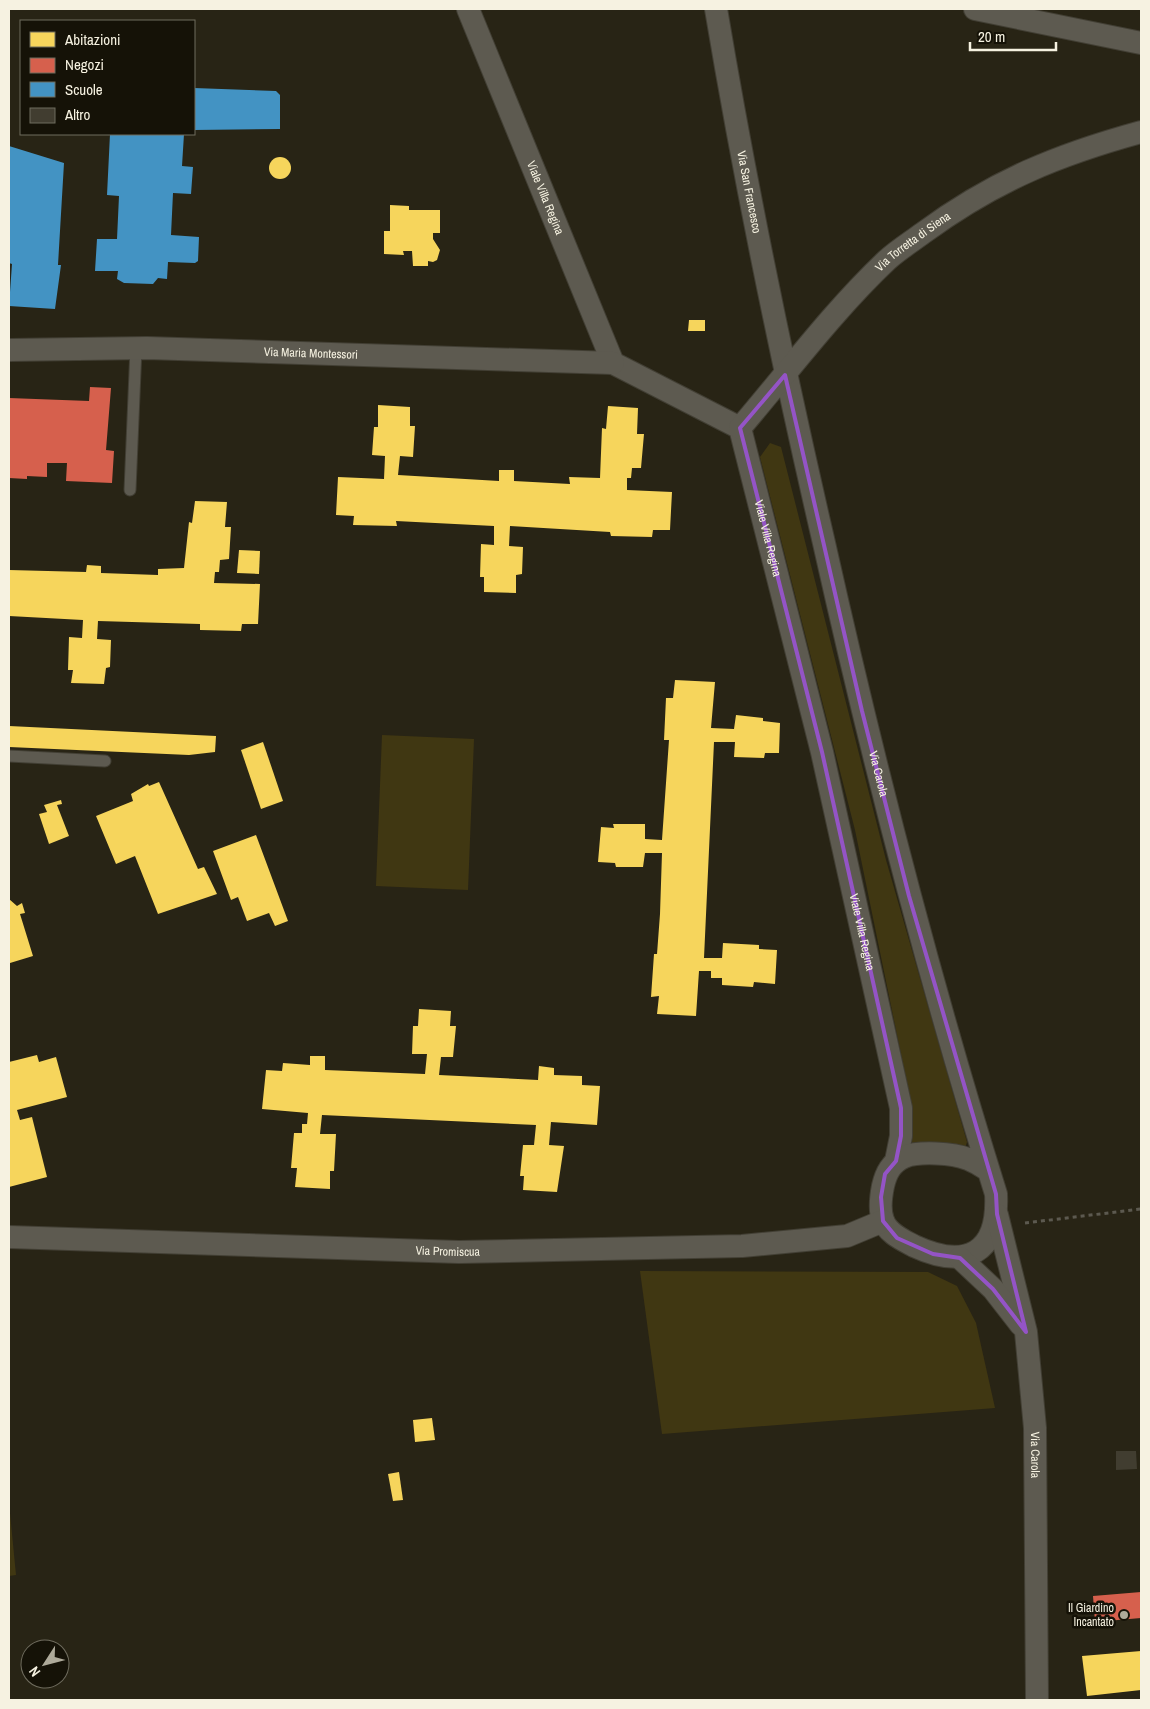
<svg xmlns="http://www.w3.org/2000/svg" width="1150" height="1709" viewBox="0 0 1150 1709" font-family="'Archivo Narrow',sans-serif">
	<rect width="100%" height="100%" fill="#282415"/>
	<g fill="#403712">
		<path d="M770,443L781,447L886,860L967,1142L964,1151L912,1145L911,1103L855,830L760,457Z"/>
		<path d="M382,735L474,739L468,890L376,886Z"/>
		<path d="M640,1271L928,1272L957,1286L976,1323L995,1408L662,1434Z"/>
		<path d="M9,1503L16,1575L9,1576Z"/>
	</g>
	<g fill="#f6d55c">
		<circle cx="280" cy="168" r="11"/>
		<path d="M390,205L409,206V210H440V233H433V239L440,250L437,260L433,262L428,261V266H413L412,251H403L404,255L384,254V231H390Z"/>
		<path d="M689,320H705V331H688Z"/>
		<path d="M378,405L410,407V426H415L413,457L400,456L398,475L499,481V470H514V481L570,484L569,477L600,478L602,428L606,429L608,406L638,408L637,434H644L641,468H632L631,478H627V490L672,492L670,530H653L652,537L611,536L610,532L510,526L509,546L523,547L522,574L516,575V593L484,592V577H480L481,544L494,545V526L396,521L397,526L353,525L354,516L336,515L338,477L384,479L385,456L372,455L374,427H378Z"/>
		<path d="M195,501L227,502L225,527H231L229,559L220,560L219,572H215L214,583L260,584L258,624H242L241,631L200,630V624L98,621L97,639L111,640L110,667L106,668L104,684L71,683L73,670H68L69,637L82,638L83,620L9,616V570L86,572L87,565L101,566V573L158,575V569L184,568L189,522L192,523Z"/>
		<path d="M239,550L260,551L259,574L237,573Z"/>
		<path d="M675,680L715,682L711,728L734,729L736,715L763,718V721L780,723L779,753H765L764,758L734,757L735,742H714L704,958H722L723,943L759,945V949L777,950L775,984L754,982L753,987L722,985V978H711V971H699L696,1016L657,1014L659,996L651,997L654,954H657L660,914L662,853H645L643,867H616L615,863L598,862L601,827L614,828L613,824H645V839L662,840L669,740H664L666,698H673Z"/>
		<path d="M9,726L216,736L215,752L189,755L9,747Z"/>
		<path d="M263,742L283,801L261,809L241,750Z"/>
		<path d="M159,782L198,869L204,867L217,894L158,914L135,856L116,864L96,816L133,801L131,794L148,784L149,786Z"/>
		<path d="M61,800L62,804L57,805L69,836L49,844L39,814L47,812L44,805Z"/>
		<path d="M256,835L288,921L275,926L269,913L247,921L238,897L231,900L213,851Z"/>
		<path d="M9,899L17,906L22,903L25,913L20,914L33,956L10,963L9,966Z"/>
		<path d="M419,1009L451,1011L450,1026H456L453,1057H441L439,1075L538,1080L539,1066L554,1068V1075L582,1076V1085L600,1086L597,1125L551,1122L549,1145L564,1146L557,1192L523,1190L524,1176H520L523,1145H534L536,1125L322,1115L320,1134H336L334,1171H330V1189L295,1187L297,1168H291L294,1133H302V1124H307L308,1113L262,1109L266,1070L282,1071L283,1063L310,1065V1056H325V1070L425,1074L427,1054H412L413,1026H418Z"/>
		<path d="M37,1055L39,1062L56,1057L67,1097L17,1110L20,1120L32,1117L47,1177L9,1187V1062Z"/>
		<path d="M432,1418L435,1440L415,1442L413,1420Z"/>
		<path d="M399,1472L403,1500L393,1501L388,1474Z"/>
		<path d="M1141,1651V1690L1087,1696L1082,1656Z"/>
	</g>
	<g fill="#d6604d">
		<path d="M90,387L111,388L106,450L114,451L112,483L66,481L67,463H47V477L27,476V479L9,478V398L89,401Z"/>
		<path d="M1141,1592V1618L1095,1622L1093,1596Z"/>
	</g>
	<g fill="#4393c3">
		<path d="M194,88L276,91L280,95V129L194,130Z"/>
		<path d="M110,134H184L182,166L193,167L191,194L173,193L171,235L199,237L198,261L195,263L168,262L167,279L158,278L153,284L124,283L117,279L118,271H95L97,239H117L119,196L107,195Z"/>
		<path d="M9,146L64,163L58,265H61L55,309L9,306L12,264L9,263Z"/>
	</g>
	<path fill="#413d30" d="M1116,1451H1136L1137,1469L1116,1470Z"/>
	<g fill="none" stroke-linecap="round" stroke-linejoin="round">
		<defs>
			<g id="service">
				<path d="M130,490L136,348"/>
				<path d="M9,756L105,761"/>
			</g>
			<g id="minor">
				<path id="s1" d="M468,9L613,363L740,428L822,752L901,1108V1136L896,1161"/>
				<path id="s2" d="M716,9C746,188 783,366 824,543C873,762 929,980 996,1194C999,1254 966,1270 914,1246C903,1240 887,1233 883,1220C879,1210 881,1196 883,1186C886,1173 891,1163 904,1157C919,1151 953,1153 968,1159C975,1162 982,1166 988,1170"/>
				<path d="M975,9L1141,43"/>
				<path id="s3" d="M9,350L147,348L613,363"/>
				<path id="s4" d="M740,428C788,372 833,311 887,260C898,250 911,242 923,233C994,181 1057,155 1141,132"/>
				<path id="s5" d="M997,1215L1026,1332L1035,1428L1037,1700"/>
				<path id="s6" d="M9,1237L459,1252L742,1246L847,1236L883,1221"/>
				<path d="M960,1258L993,1289L1021,1325"/>
			</g>
		</defs>
		<use href="#service" stroke="#423f34" stroke-width="13"/>
		<use href="#minor" stroke="#423f34" stroke-width="24"/>
		<path stroke="#5c594f" stroke-width="3" stroke-dasharray="4 4" stroke-linecap="butt" d="M1025,1223L1141,1209"/>
		<use href="#service" stroke="#5d5a50" stroke-width="11"/>
		<use href="#minor" stroke="#5d5a50" stroke-width="22"/>
	</g>
	<path fill="none" stroke="#9454c6" stroke-width="4" stroke-linejoin="round" d="M785,375L862,711L909,896L996,1194L997,1214L1026,1332L993,1289L960,1258L933,1254L897,1238L883,1221L881,1197L885,1174L896,1161L901,1136V1108L822,752L740,428Z"/>
	<circle fill="#aeaa9a" stroke="#151207" stroke-width="2" cx="1124" cy="1615" r="5"/>
	<g text-anchor="middle" dominant-baseline="central" stroke-width="5" stroke-linejoin="round" paint-order="stroke">
		<g font-size="12" fill="#f6f2e1" stroke="#151207">
			<text stroke="none"><textPath href="#s2" startOffset="186">Via San Francesco</textPath></text>
			<text stroke="none"><textPath href="#s1" startOffset="204">Viale Villa Regina</textPath></text>
			<text stroke="none"><textPath href="#s4" startOffset="255">Via Torretta di Siena</textPath></text>
			<text stroke="none"><textPath href="#s3" startOffset="302">Via Maria Montessori</textPath></text>
			<text stroke="none"><textPath href="#s1" startOffset="639">Viale Villa Regina</textPath></text>
			<text stroke="none"><textPath href="#s2" startOffset="782">Via Carola</textPath></text>
			<text stroke="none"><textPath href="#s1" startOffset="1044">Viale Villa Regina</textPath></text>
			<text stroke="none"><textPath href="#s6" startOffset="439">Via Promiscua</textPath></text>
			<text stroke="none"><textPath href="#s5" startOffset="244">Via Carola</textPath></text>
		</g>
		<g font-size="12" fill="#f6f2e1" stroke="#151207" text-anchor="end">
			<text x="1114" y="1608">Il Giardino<tspan x="1114" dy="14">Incantato</tspan></text>
		</g>
	</g>
	<rect width="1150" height="1709" fill="none" stroke="#f6f2e1" stroke-width="20"/>
	<rect x="20" y="20" width="175" height="115" fill="#151207" stroke="#6f6c5e"/>
	<rect x="30" y="32" width="25" height="15" fill="#f6d55c" stroke="#6f6c5e"/>
	<text x="65" y="45" font-size="15" fill="#f6f2e1">Abitazioni</text>
	<rect x="30" y="58" width="25" height="15" fill="#d6604d" stroke="#6f6c5e"/>
	<text x="65" y="70" font-size="15" fill="#f6f2e1">Negozi</text>
	<rect x="30" y="82" width="25" height="15" fill="#4393c3" stroke="#6f6c5e"/>
	<text x="65" y="95" font-size="15" fill="#f6f2e1">Scuole</text>
	<rect x="30" y="108" width="25" height="15" fill="#413d30" stroke="#6f6c5e"/>
	<text x="65" y="120" font-size="15" fill="#f6f2e1">Altro</text>
	<g transform="translate(45 1664) rotate(234)"><circle r="24" fill="#151207" stroke="#6f6c5e"/>
	<path d="M0-4L9 19L0 12L-9 19Z" fill="#aeaa9a"/>
	<text y="-8" font-size="14" font-weight="bold" text-anchor="middle" fill="#f6f2e1">N</text>
	</g>
	<path d="M970 42v8h86v-8" fill="none" stroke="#f6f2e1" stroke-width="2.5"/>
	<text x="978" y="42" font-size="15" fill="#f6f2e1" stroke="#151207" stroke-width="4" paint-order="stroke">20 m</text>
</svg>
